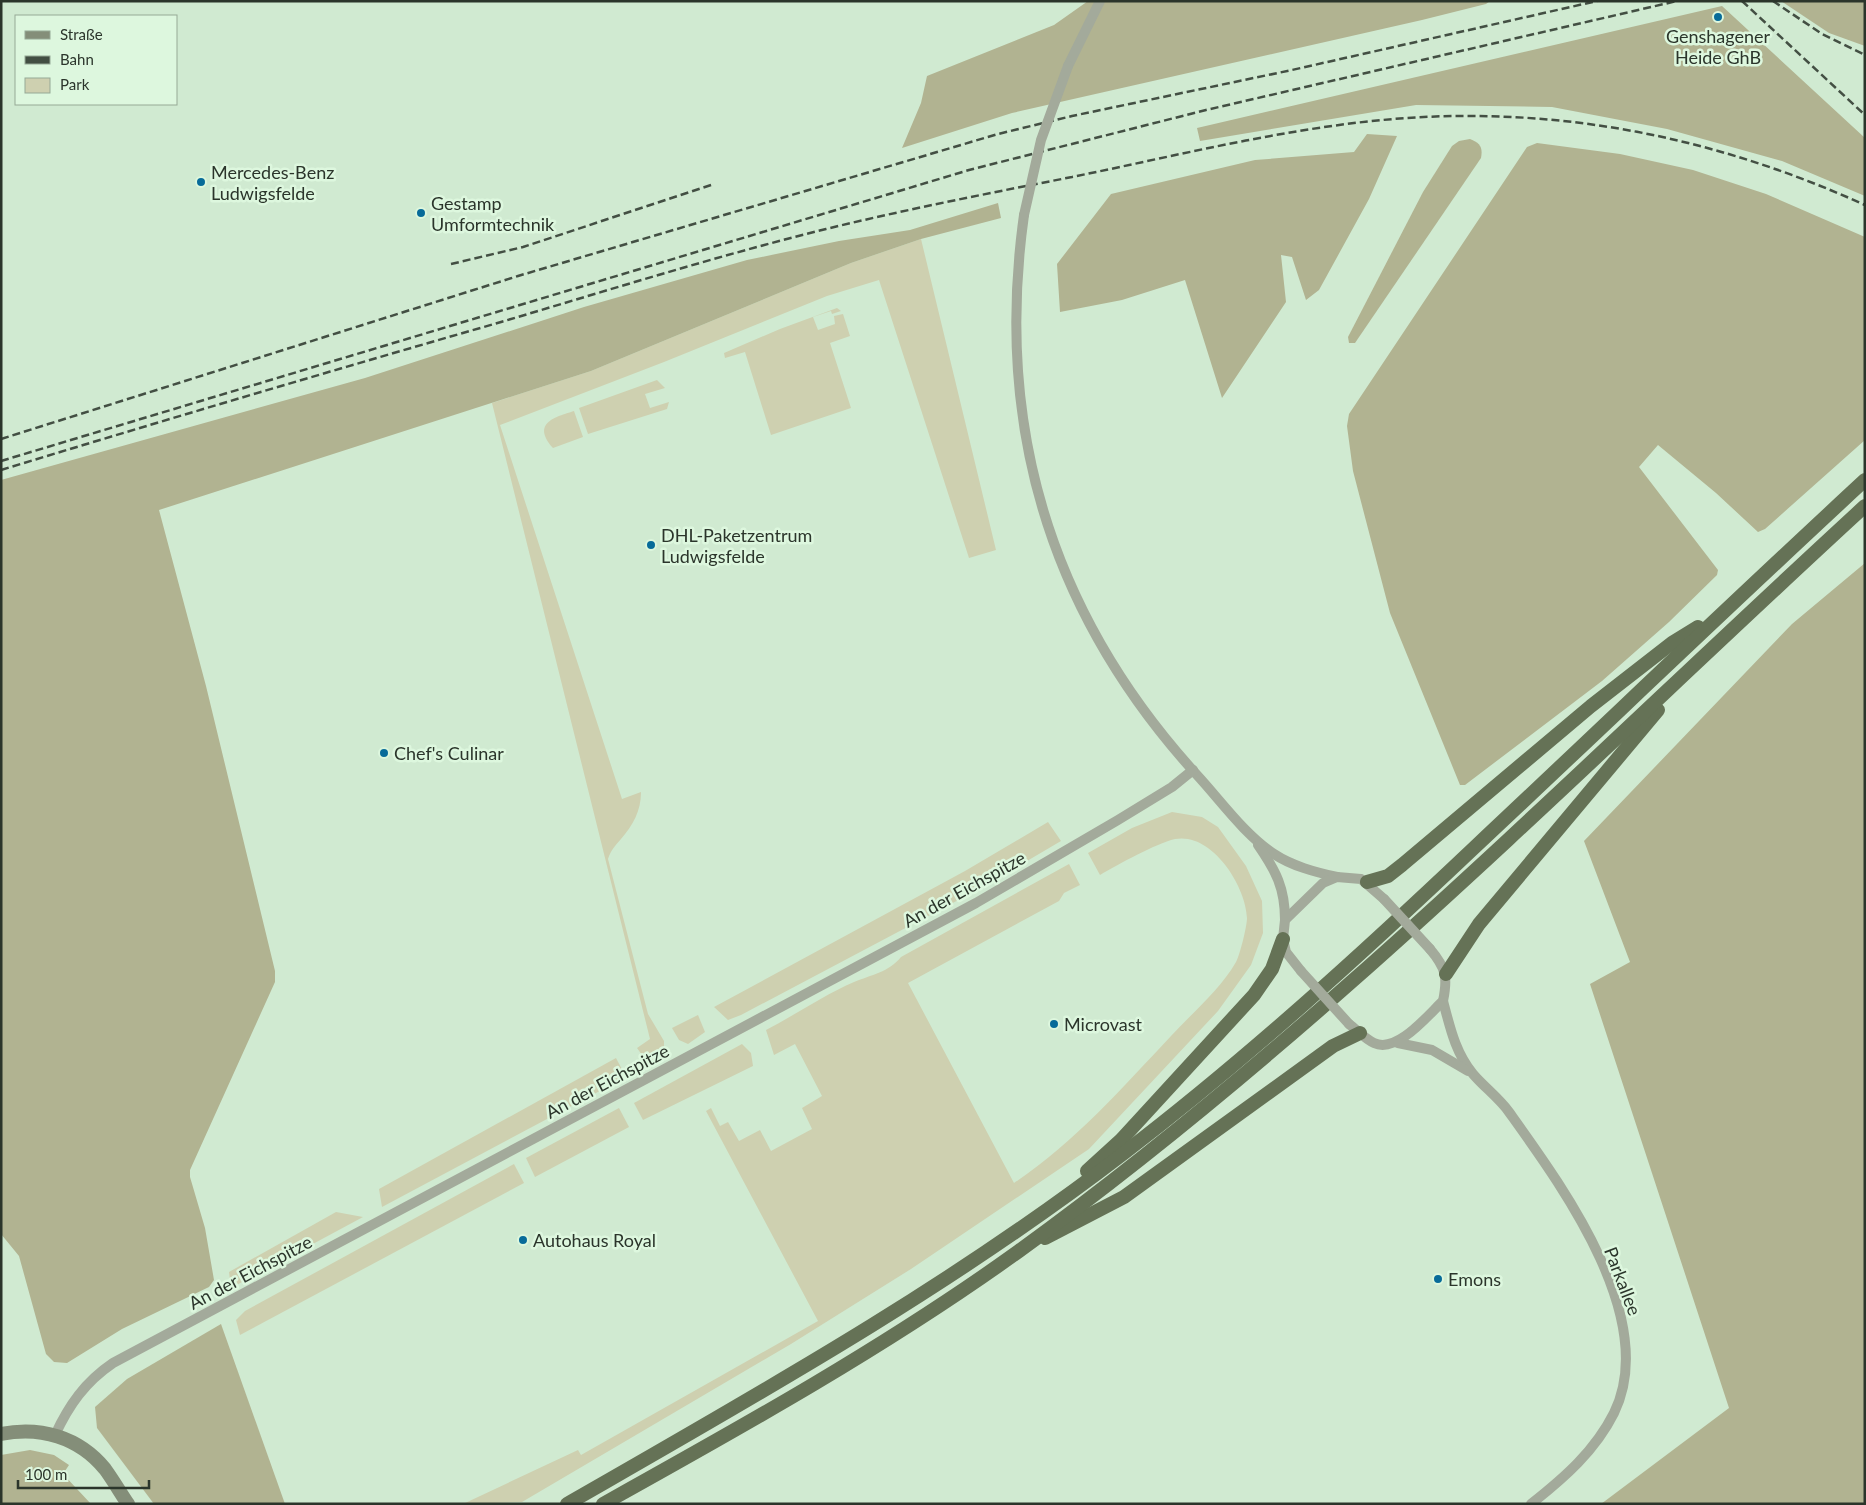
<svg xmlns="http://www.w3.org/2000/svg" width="1866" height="1505" viewBox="0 0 1866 1505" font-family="Lato,sans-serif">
	<rect width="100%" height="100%" fill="#d0ead1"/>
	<g fill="#ced0b0">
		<path d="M921,239L996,550L969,558L879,280L827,296L664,362L500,425L622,799L641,792C641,811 633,825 621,839C615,846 611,850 608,859L648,1014L664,1041V1055L658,1062H647L637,1048L650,1039L492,403L591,371L851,263Z"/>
		<path d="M837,308L841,311L832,314L831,311L813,317L818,330L835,324L834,316L843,314L850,336L830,343L851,408L771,435L745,352L725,358L724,353L780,329Z"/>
		<path d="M657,380L665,388L645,394L650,408L669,402L667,409L588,434L579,408Z"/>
		<path d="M574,411L583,437L553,448C531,423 555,417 574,411Z"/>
		<path d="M1172,812L1202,817L1218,827L1246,866L1262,901L1263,933L1251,965L1218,1011L1089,1149L911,1269L791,1344L522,1502L463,1504L578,1450L581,1455L818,1321L706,1111L711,1108L720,1126L728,1122L739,1141L760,1130L771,1151L812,1129L802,1108L822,1096L795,1044L774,1055L766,1030C795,1015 824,995 854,982C871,975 889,972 901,957L1069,864L1080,885L1064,893L1059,901L908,983L1014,1183C1074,1143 1122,1088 1171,1036C1193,1012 1220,990 1236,962C1240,955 1247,926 1247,918C1246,886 1212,832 1175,839C1155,844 1119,864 1100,875L1088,853L1132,828Z"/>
		<path d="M1048,822L1061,841L981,888L741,1015L728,1020L714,1007L965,871Z"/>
		<path d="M698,1015L705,1032L688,1044L679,1040L672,1028Z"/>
		<path d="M742,1044L751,1053L753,1066L643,1120L634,1103Z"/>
		<path d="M616,1058L626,1077L382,1207L379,1189Z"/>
		<path d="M619,1108L629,1127L535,1177L526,1158Z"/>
		<path d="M514,1164L524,1183L240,1335L236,1320L245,1311Z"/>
		<path d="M336,1212L363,1217L231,1288L229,1272Z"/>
	</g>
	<g fill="#b1b391">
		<path d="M1088,1H1490L1486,4L1422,20L1012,113L902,148L921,103L927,76L1054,25Z"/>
		<path d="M1781,1H1865V46L1829,33Z"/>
		<path d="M1722,6L1865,138V196L1782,161L1667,129L1552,107L1416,105L1200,141L1197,128Z"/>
		<path d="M1367,134L1397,136L1369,199L1319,290L1306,300L1292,257L1281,255L1286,302L1222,398L1185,280L1122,300L1060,312L1057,264L1111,194L1255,160L1354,152Z"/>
		<path d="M1470,139C1480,143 1483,147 1481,158L1355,343H1349L1348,337L1423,192L1452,146L1459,141Z"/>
		<path d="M1537,143L1620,154L1693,170L1766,194L1865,237V440L1765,529L1758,532L1716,493L1658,445L1639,467L1718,570L1717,575L1669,622L1602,681L1465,785H1460L1390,613L1353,471L1347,426L1349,414L1527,147Z"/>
		<path d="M998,203L1001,218L921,239L851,263L591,371L159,510L206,686L275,971V982L190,1170V1177L205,1228L214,1280L209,1287L122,1329L67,1363L54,1362L46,1354L19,1256L1,1234V480L365,378L584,307L747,260L839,241L910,230Z"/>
		<path d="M1865,563V1504H1601L1729,1408L1590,984L1630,962L1584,841L1792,624Z"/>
		<path d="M221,1324L285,1504H154L97,1428L95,1407L127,1379Z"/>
		<path d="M30,1450L54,1455L69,1465L63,1474L91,1504H1V1455Z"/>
	</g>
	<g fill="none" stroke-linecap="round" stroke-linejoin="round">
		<g stroke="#a3aa9b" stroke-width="10">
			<path d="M1068,66L1100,1"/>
			<path d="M1024,215C994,429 1052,616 1197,775C1221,801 1244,834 1274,854C1292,866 1315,872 1337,877"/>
			<path d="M1258,845C1276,871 1285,888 1285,920"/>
			<path d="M1301,971L1286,952L1283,939L1285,920L1323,883L1337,877L1361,879L1384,899"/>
			<path d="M1443,1001C1450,1027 1455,1052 1473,1074C1484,1087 1499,1098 1509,1112C1562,1186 1660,1319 1614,1413C1595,1451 1564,1478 1531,1504"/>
			<path d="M1349,1024C1357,1030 1365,1039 1374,1043C1397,1054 1428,1015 1443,1001C1448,977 1446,968 1430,949"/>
			<path d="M1398,1043L1432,1050L1468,1071"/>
			<path d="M55,1435C69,1405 85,1382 113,1363L976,903L1118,820L1172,787L1193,770"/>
		</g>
		<path stroke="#848e79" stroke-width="14" d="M1,1434C40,1426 79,1437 105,1469C113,1480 120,1492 128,1504"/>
		<g stroke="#657256" stroke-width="14">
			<path d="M1367,882L1388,876L1402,865L1591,706L1672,643L1698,627"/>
			<path d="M1446,974L1479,924L1658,710"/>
			<path d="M1087,1171L1121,1140L1254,995L1272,969L1283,939"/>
			<path d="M1045,1238L1124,1197L1333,1046L1360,1033"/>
			<path d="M567,1504C757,1395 950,1287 1124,1153C1248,1058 1363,953 1476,846C1606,724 1734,601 1865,480"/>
			<path d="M603,1504C745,1425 887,1346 1019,1251C1324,1030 1588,760 1865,506"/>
		</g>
		<g stroke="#434f43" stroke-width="2.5" stroke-dasharray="8 4" stroke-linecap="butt">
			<path d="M1742,1L1865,115"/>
			<path d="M1773,1L1822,34L1865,55"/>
			<path d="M451,264L523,247L714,184"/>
			<path d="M1,439L518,276L998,134L1072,116L1292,70L1597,1"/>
			<path d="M1,461L969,170L1206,110L1677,1"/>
			<path d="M1,470C168,419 334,370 501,322C609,290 717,256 826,229C908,209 990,193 1072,177C1200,151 1331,116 1463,116C1603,115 1737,147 1865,205"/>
		</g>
		<g stroke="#a3aa9b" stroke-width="10">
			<path d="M1024,215L1041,140L1068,66"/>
			<path d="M1384,899L1430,949"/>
			<path d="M1301,971L1349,1024"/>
		</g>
	</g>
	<g fill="#076b99" stroke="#ddf7de" stroke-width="2">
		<circle cx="1718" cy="17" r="5"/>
		<circle cx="201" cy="182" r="5"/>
		<circle cx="421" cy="213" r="5"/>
		<circle cx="651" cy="545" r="5"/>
		<circle cx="384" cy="753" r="5"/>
		<circle cx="1054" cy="1024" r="5"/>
		<circle cx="523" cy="1240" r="5"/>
		<circle cx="1438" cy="1279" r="5"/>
	</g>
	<g text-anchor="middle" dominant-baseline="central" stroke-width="5" stroke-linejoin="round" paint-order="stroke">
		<g font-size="18" fill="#2b352b" stroke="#ddf7de" text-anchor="start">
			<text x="1718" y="36" text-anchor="middle">Genshagener<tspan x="1718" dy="21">Heide GhB</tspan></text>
			<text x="211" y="172">Mercedes-Benz<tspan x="211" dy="21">Ludwigsfelde</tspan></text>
			<text x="431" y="203">Gestamp<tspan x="431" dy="21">Umformtechnik</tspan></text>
			<text x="661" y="535">DHL-Paketzentrum<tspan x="661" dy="21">Ludwigsfelde</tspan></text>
			<text x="394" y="753">Chef's Culinar</text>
			<text x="1064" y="1024">Microvast</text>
			<text x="533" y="1240">Autohaus Royal</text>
			<text x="1448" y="1279">Emons</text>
		</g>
		<g font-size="18" fill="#2b352b" stroke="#ddf7de">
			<text transform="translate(964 889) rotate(-29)">An der Eichspitze</text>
			<text transform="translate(607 1081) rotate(-28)">An der Eichspitze</text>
			<text transform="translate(250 1272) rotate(-28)">An der Eichspitze</text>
			<text transform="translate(1623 1281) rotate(69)">Parkallee</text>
		</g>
	</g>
	<rect width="1866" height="1505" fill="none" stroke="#2b352b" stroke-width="5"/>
	<rect x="15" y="15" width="162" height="90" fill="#ddf7de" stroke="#96a996"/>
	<rect x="25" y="31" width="25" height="8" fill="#848e79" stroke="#96a996"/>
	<text x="60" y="40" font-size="15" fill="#2b352b">Straße</text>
	<rect x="25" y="56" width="25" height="8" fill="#434f43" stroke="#96a996"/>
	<text x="60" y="65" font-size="15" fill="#2b352b">Bahn</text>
	<rect x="25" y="78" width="25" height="15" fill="#ced0b0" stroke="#96a996"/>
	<text x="60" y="90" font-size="15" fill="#2b352b">Park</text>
	<path d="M18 1480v8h131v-8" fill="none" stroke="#2b352b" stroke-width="2.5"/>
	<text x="25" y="1480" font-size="15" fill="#2b352b" stroke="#ddf7de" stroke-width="4" paint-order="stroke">100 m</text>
</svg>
